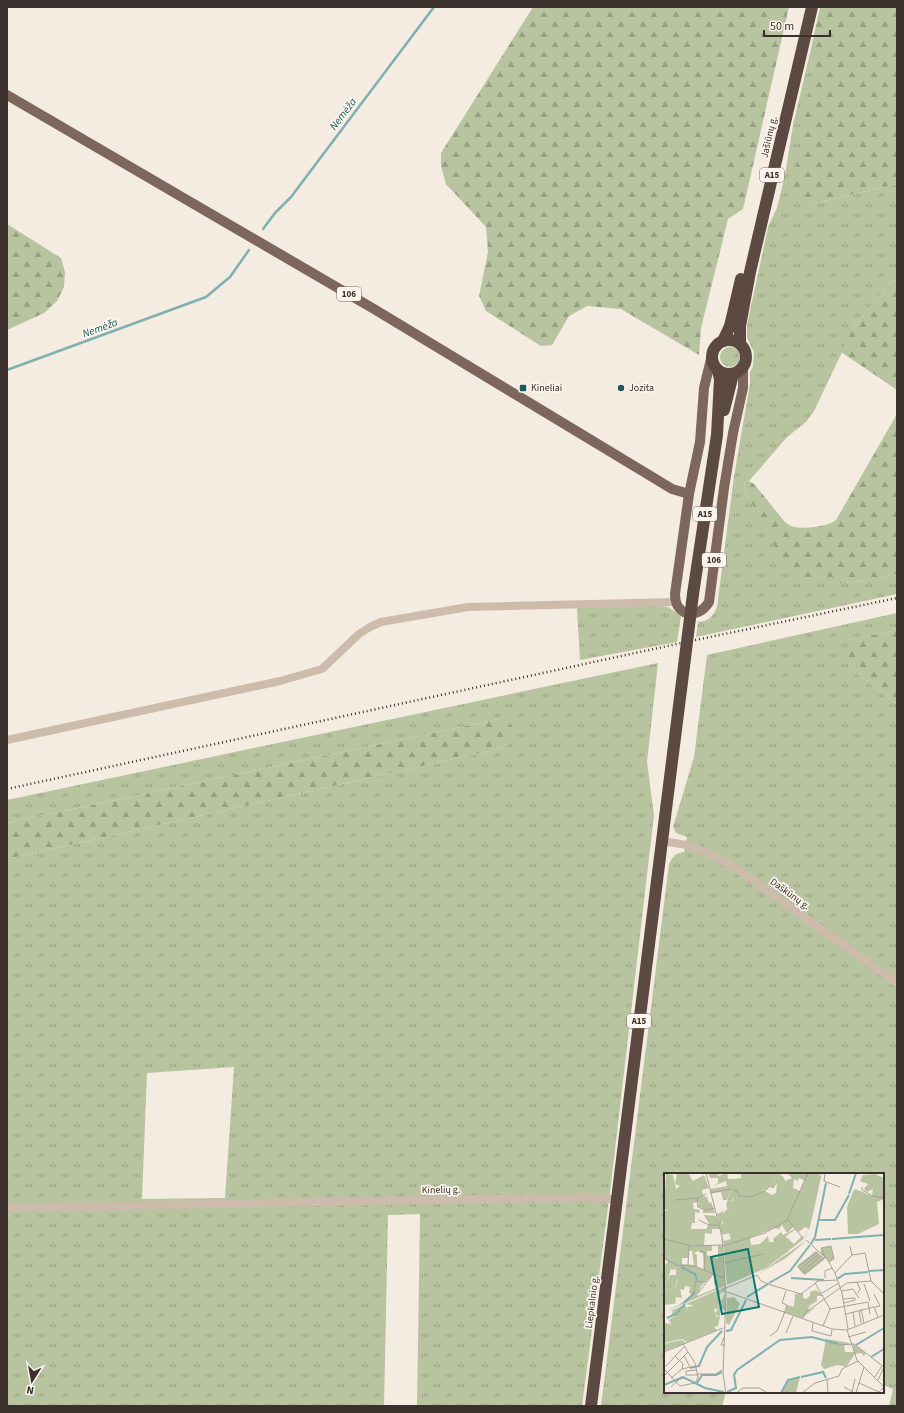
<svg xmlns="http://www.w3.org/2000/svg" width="904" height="1413" viewBox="0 0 904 1413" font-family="'Source Sans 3',sans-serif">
	<defs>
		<pattern id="grass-tufts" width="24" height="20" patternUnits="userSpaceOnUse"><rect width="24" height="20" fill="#b8c4a0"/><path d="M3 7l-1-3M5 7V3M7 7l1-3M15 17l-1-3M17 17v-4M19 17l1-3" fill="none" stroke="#97a083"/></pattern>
		<pattern id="forest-firs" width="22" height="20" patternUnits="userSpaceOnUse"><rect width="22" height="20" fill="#b8c4a0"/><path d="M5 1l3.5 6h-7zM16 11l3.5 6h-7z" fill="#97a083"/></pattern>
	</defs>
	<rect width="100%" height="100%" fill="#f4ebe1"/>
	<g fill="url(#grass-tufts)" fill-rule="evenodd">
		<path d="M810,53L813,70L811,204L897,184V280L889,284L854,327L814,411L806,422L787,437L749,481L745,482L744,486L746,492L781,557L830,583L856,582L897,574V594L696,637L698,622C708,621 713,617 717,607L734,476L750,384V372L753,366L754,352L747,338V325L768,227L777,208L785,175L793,125Z"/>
		<circle cx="730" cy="357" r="10"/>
		<path d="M651,605L668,607L681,616L677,642L580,660L577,608Z"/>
		<path d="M897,613V630L848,640L850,668L897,704V1406H889L893,1389L883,1385V1174H665V1392H726L722,1406H601L669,864C673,856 675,853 684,852L687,837L676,833L673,827L694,757L707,655Z"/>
		<path d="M658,663L647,762L654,815L611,1184L582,1406H417L420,1214L388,1215L384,1406H7V859L489,751L509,745L499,719L7,823V800ZM234,1067L225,1198L142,1199L147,1073Z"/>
	</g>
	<g fill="url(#forest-firs)">
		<path d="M533,7H789L743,209L728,219L701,328L699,355L621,309L587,306L569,316L552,345L541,346L486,311L479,296L488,252L486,227L446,184L441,166V153Z"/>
		<path d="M820,7H897V184L811,204L799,199L792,189L813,70L810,53Z"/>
		<path d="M7,224L61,258L65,272L64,287L57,301L44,313L7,330Z"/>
		<path d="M897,280V390L841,352L854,327L889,284Z"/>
		<path d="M897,414V574C857,582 810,596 781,557C776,552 774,544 770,538C762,523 754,508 746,492L744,486L745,482L749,481L754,484L785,522C788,524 790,526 794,527C804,529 828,527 836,520Z"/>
		<path d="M897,630V704L850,668L847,640Z"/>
		<path d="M499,719L511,725L515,734L509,745L489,751L7,859V823Z"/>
	</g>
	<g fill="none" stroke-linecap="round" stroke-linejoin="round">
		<g stroke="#7fb0b2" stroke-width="2.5">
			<path d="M263,229L275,213L291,197L434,7"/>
			<path d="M7,370L206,297L230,277L249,250"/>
		</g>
		<g stroke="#cdbbac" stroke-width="8">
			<path d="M7,740L280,681L322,669L359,634L370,627L381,622L468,607L675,602"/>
			<path d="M662,841L687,845L699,849L734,867L897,983"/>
			<path d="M7,1208L594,1197L617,1200"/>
		</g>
		<g stroke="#7d675c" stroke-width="10">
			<path d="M7,95L374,309L649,475L672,489L689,494"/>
			<path d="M712,355L704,388L700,442L689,494L675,594C675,616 697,621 709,602L724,488L733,433L743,388V368"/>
		</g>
		<g stroke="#5c4a42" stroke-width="12">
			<circle cx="729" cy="357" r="17"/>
			<path d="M723,341L730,326L741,279"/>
			<path d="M740,343V326L750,272L812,7"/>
			<path d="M724,410L733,374"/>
			<path d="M693,594L717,435L720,379L718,371"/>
			<path d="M591,1406L684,666"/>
		</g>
		<path stroke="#3b302b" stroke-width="2.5" stroke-dasharray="1 3" stroke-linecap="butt" d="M7,789L686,642L897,598"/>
		<path stroke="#5c4a42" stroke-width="12" d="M684,666L693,594"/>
	</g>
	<g fill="#1f5a5e" stroke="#fbf5ee" stroke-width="1.5">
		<rect x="519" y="384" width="8" height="8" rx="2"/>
		<circle cx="621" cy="388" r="4"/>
	</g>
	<g text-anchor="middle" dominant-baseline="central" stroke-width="3.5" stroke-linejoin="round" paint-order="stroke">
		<g fill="#fbf5ee" stroke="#756b66" stroke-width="1">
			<rect x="760" y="168" width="24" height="14" rx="3"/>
			<rect x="337" y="287" width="24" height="14" rx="3"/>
			<rect x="693" y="507" width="24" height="14" rx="3"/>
			<rect x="702" y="553" width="24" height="14" rx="3"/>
			<rect x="627" y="1014" width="24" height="14" rx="3"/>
		</g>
		<g font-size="9" font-weight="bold" fill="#3b302b">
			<text x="772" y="175">A15</text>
			<text x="349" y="294">106</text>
			<text x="705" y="514">A15</text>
			<text x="714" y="560">106</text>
			<text x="639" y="1021">A15</text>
		</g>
		<g font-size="10" fill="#3b302b" stroke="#fbf5ee">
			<text transform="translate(769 137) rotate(-77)">Jašiūnų g.</text>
			<text transform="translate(790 894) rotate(36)">Daškūnų g.</text>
			<text transform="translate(441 1190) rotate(-1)">Kinelių g.</text>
			<text transform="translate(592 1302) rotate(-83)">Liepkalnio g.</text>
		</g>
		<g font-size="10" fill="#3b302b" stroke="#fbf5ee" text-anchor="start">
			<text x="531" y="388">Kineliai</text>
			<text x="629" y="388">Jozita</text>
		</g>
		<g font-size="11" font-style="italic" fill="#1f5a5e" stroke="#fbf5ee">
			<text transform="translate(343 114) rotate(-53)">Nemėža</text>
			<text transform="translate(100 328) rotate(-20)">Nemėža</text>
		</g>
	</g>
	<g transform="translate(664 1173)">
		<rect width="220" height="220" fill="#f4ebe1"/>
		<path d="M0,0L9,2L12,16L16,13L11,11L13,0H24L29,8L40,2L45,15L38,17L39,23L43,24L45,30L47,29L51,40H39V35L34,34L35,29L29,30L30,36L36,37L35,40L31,39V50H28L27,56H42L45,51L40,42L52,43L56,56H48V61L41,60L40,72H48V78H43V82L54,86V72L58,73L61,113L0,139L16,131L28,121L25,120L26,114L21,113L20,117L16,116L18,125L12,124L11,130H15L0,132V116L11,117L14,105L12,94L11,97L7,96L3,109L0,110V94L4,88L0,86V38H3L0,35L2,2ZM24,78H28L30,92L18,91V85H24ZM34,78L39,81L40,97L33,94V82L30,80ZM50,101V111L55,114L33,123L37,113ZM44,0H53L54,3L63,0L64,6H69L77,5V0H84L92,17L101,18L108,22L112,20L113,11L109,15L107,13L110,4L116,6L119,3L121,8L128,5L123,0H155L156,3L158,0L146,54L141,65L102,95L63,112L59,68L67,66L65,60L58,62L55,50L59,51V47L56,48L54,45L64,35L68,40L60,46L72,42V19L68,28L64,27L69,17H66L63,27H59L57,19L47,20V16L63,13L62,8L50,13L54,10V5H46ZM135,5L141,8L136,18L129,15L130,6L134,8ZM118,52L123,60L119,62L117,59L109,66L110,69H105L104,63L96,71L87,72L86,65L110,55L115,56ZM129,54L135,59L141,54L145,56L140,66L138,63L130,71L121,63ZM61,114V138L56,134V144L51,141L61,120L57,117L6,138ZM152,117L160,123H153V128L145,133L144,138L152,134L138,145L121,139L123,132L130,134L131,121L139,120V125L142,126L146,123V119ZM162,166L186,170L180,173L181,179H190L189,171L202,180L200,183L197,180L191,181L182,194L174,192L160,196L157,192Z" fill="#b8c4a0" fill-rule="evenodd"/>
		<path d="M84,0H114L119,4L116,6L110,4L107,13L96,20L90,15ZM211,1L220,5V26L213,29L215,51L194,61H184L183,34L189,19L191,16L208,23L209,16L203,19L200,16L204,11L196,8L199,2ZM66,17L69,18L65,27L69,28L71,18L74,20L72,42L59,47L57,52L55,50L53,41L59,38L58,44L54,45L56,48L67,40L62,33ZM141,69L122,85L94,101L140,69ZM120,77L125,78L101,95L68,108L102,93L121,79ZM12,94L18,97L17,104L13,106L11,117L0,116V110L3,109L6,102H12ZM55,117L59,118L61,120L57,119L55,125L57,127L53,136H50L52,143L56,144L54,153L50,154L53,157L23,169L18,166L0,170V150L7,151L5,147L11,143H7L9,138H6L21,132L24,137L23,134L30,133L22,131ZM70,124L76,131L65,152L62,150L63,125ZM18,167L22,170L0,178V171ZM136,204L132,220H117L125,207Z" fill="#b8c4a0"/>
		<path d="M167,73L170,86L165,88L157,81V75Z" fill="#b8c4a0"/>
		<path d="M152,78L161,86L141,102L133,93Z" fill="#b8c4a0"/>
		<path fill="none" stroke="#7fb0b2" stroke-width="2" d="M185,21L192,0M155,47H171L185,22M168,66L220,62M151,67L167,66M147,71L151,64L162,10M17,94L31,101L33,107M205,98L220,97M127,105L160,107M173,106L181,101L204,99M105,110L126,98L146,72M83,124L104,111M20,130L31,119M3,145L12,141L21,131M62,158L67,157L82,127M192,172L220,155M207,184L220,176M26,195L35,193L43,174L58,158M137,204L159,199L162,205M33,210L38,202H52L58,199M0,212L19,204L41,215L60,219M63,219L72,215L70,202L73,197L116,167L148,164L174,171M117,220L124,207L136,204"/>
		<path fill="none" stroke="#aaa098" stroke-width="1" d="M42,0L59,68M161,0L160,8L176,14M198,14V17L209,23L220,25M46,20L66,16L73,18L75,23L87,24L101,18L106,13L110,15M33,25L34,34L41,37L51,35M11,27L33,25L42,21M123,46L139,65M35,47L45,52H55M121,63L131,56M0,66L27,73L58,72M58,66L62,122L59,201L62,220M142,67L163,86L171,100L178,120L184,156M59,73L101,60L123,47L144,0M186,73L188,82L201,80L207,108L220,121M36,78L41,79L40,97M153,79L134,94L140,101L161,84L157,75L167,73L170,86L165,89M0,85L12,92L30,93L60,105M60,90L99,81M24,92L25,73M136,96L155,81M138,99L157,83M171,100L188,82M161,105V98L168,95M193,109L196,116L194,120M151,110L166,136L204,129L206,141M200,111L206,128M62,115L93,102L97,108L107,112L137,121L154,108L174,107M178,118L189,116L195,125M30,119L32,108L43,109L49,101M63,119L168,156L183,157L220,142M34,120L42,110M158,120L175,110M210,121L216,133L211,134M179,126L191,125M180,130L191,127V125M197,136L200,150M195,137L197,150M189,139L191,153M182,141L210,134L214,144M138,146L142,139L183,110L207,108M149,150L148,158L167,163L168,157M159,153L166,136M183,157L193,187L220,214M122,160L129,143M106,163L113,158L119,144L123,132L118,130L122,118M60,164L57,172H61M184,164L202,159M175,172L190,171L220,194L214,207M0,179L59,155M11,183L19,191L18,196M20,183L26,194M0,195L20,174M0,196L16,213L31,210L34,205L31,190L19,171M32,197L22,198V202H33M33,201H52L58,197M0,203L24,179M7,205L18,196L31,193M210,205L218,193M163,206L164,220M195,210L215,219L220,214M7,214L16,206L21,205M180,214L191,220M188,219L191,206M72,220L79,215H95L104,220M138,220L151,210L175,203L178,196L194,188M192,220L200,194"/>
		<path fill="#0f766e" fill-opacity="0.15" stroke="#0f766e" stroke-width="2" d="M84,76L95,134L58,141L47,84Z"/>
		<rect width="220" height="220" fill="none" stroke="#3b302b" stroke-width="2"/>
	</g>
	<rect width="904" height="1413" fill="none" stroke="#3b302b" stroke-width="16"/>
	<g transform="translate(32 1381) rotate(191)" stroke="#fbf5ee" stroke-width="3" paint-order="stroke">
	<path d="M0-3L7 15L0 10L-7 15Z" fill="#3b302b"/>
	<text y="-6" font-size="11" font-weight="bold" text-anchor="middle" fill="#3b302b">N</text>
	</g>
	<path d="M764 30v6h66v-6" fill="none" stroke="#3b302b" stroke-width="2"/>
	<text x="770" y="30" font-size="12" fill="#3b302b" stroke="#fbf5ee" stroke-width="3" paint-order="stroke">50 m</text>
</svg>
